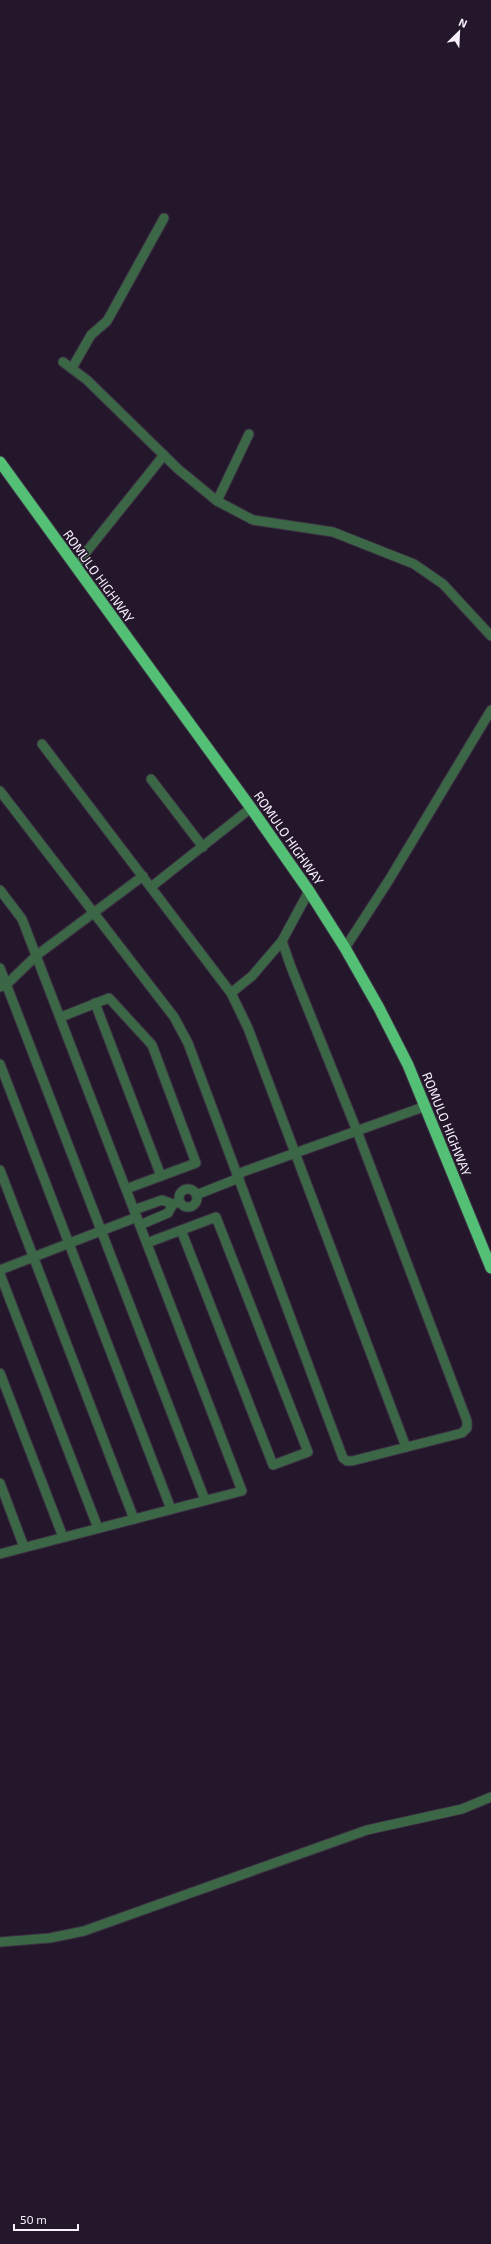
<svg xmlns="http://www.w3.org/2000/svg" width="491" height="2244" viewBox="0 0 491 2244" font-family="'Exo 2',sans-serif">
	<rect width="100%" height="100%" fill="#24172b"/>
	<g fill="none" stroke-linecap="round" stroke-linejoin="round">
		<defs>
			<g id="minor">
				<path d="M63,362L87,380L178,469L217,501L253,520L333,532L414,564L443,584L491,636"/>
				<path d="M72,368L91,335L107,321L111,314L164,218"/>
				<path d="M217,501L249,434"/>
				<path d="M75,566L164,455"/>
				<path d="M42,744L231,993L248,1028L406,1447"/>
				<path d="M151,779L203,847"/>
				<path d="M0,791L174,1017L188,1043L343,1458L347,1461H352L462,1433L467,1428V1421L357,1131L291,967L282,941L252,976L231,993"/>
				<path d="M151,887L251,808"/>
				<path d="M0,890L22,919L242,1491L0,1554"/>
				<path d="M282,941L309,891"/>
				<path d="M345,948L389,880L491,710"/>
				<path d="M0,968L205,1500"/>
				<path d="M0,987L7,984L37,955L143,876"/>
				<path d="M95,1003L161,1176"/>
				<path d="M61,1017L109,998L152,1045L196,1163L126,1189"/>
				<path d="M0,1064L171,1509"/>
				<path d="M0,1170L134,1519"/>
				<path d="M237,1174L426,1106"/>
				<circle cx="188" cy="1198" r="9"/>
				<path d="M196,1195L239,1178"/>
				<path d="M134,1210L162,1200L173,1204"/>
				<path d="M140,1225L168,1213L173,1204L180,1202"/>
				<path d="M147,1243L216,1217L308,1452L273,1465L181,1230"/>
				<path d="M0,1270L137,1217"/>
				<path d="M0,1274L98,1528"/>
				<path d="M0,1373L63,1537"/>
				<path d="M0,1483L24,1547"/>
				<path d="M0,1942L50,1938L84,1931L367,1830L462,1809L491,1797"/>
			</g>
			<path id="trunk" d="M0,462L251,808L309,891L345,948L379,1008L408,1065L491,1268"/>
		</defs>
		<use href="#minor" stroke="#3d3144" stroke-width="11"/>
		<use href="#trunk" stroke="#3d3144" stroke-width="13"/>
		<use href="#minor" stroke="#3b6746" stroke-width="9"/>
		<use href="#trunk" stroke="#54c076" stroke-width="11"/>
	</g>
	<g text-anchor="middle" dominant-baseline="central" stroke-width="3" stroke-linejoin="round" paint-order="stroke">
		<g font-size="13" fill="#f8effd" stroke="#24172b">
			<text transform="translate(99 576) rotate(54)">ROMULO HIGHWAY</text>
			<text transform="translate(289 838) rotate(55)">ROMULO HIGHWAY</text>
			<text transform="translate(447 1124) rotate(68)">ROMULO HIGHWAY</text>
		</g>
	</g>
	<g transform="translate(459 32) rotate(24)" stroke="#24172b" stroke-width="3" paint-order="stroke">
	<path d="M0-3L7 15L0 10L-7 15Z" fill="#f8effd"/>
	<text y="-6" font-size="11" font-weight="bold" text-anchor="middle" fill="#f8effd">N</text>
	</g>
	<path d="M14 2224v6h64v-6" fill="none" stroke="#f8effd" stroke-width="2"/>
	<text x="20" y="2224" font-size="12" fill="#f8effd" stroke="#24172b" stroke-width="3" paint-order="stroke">50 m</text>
</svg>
